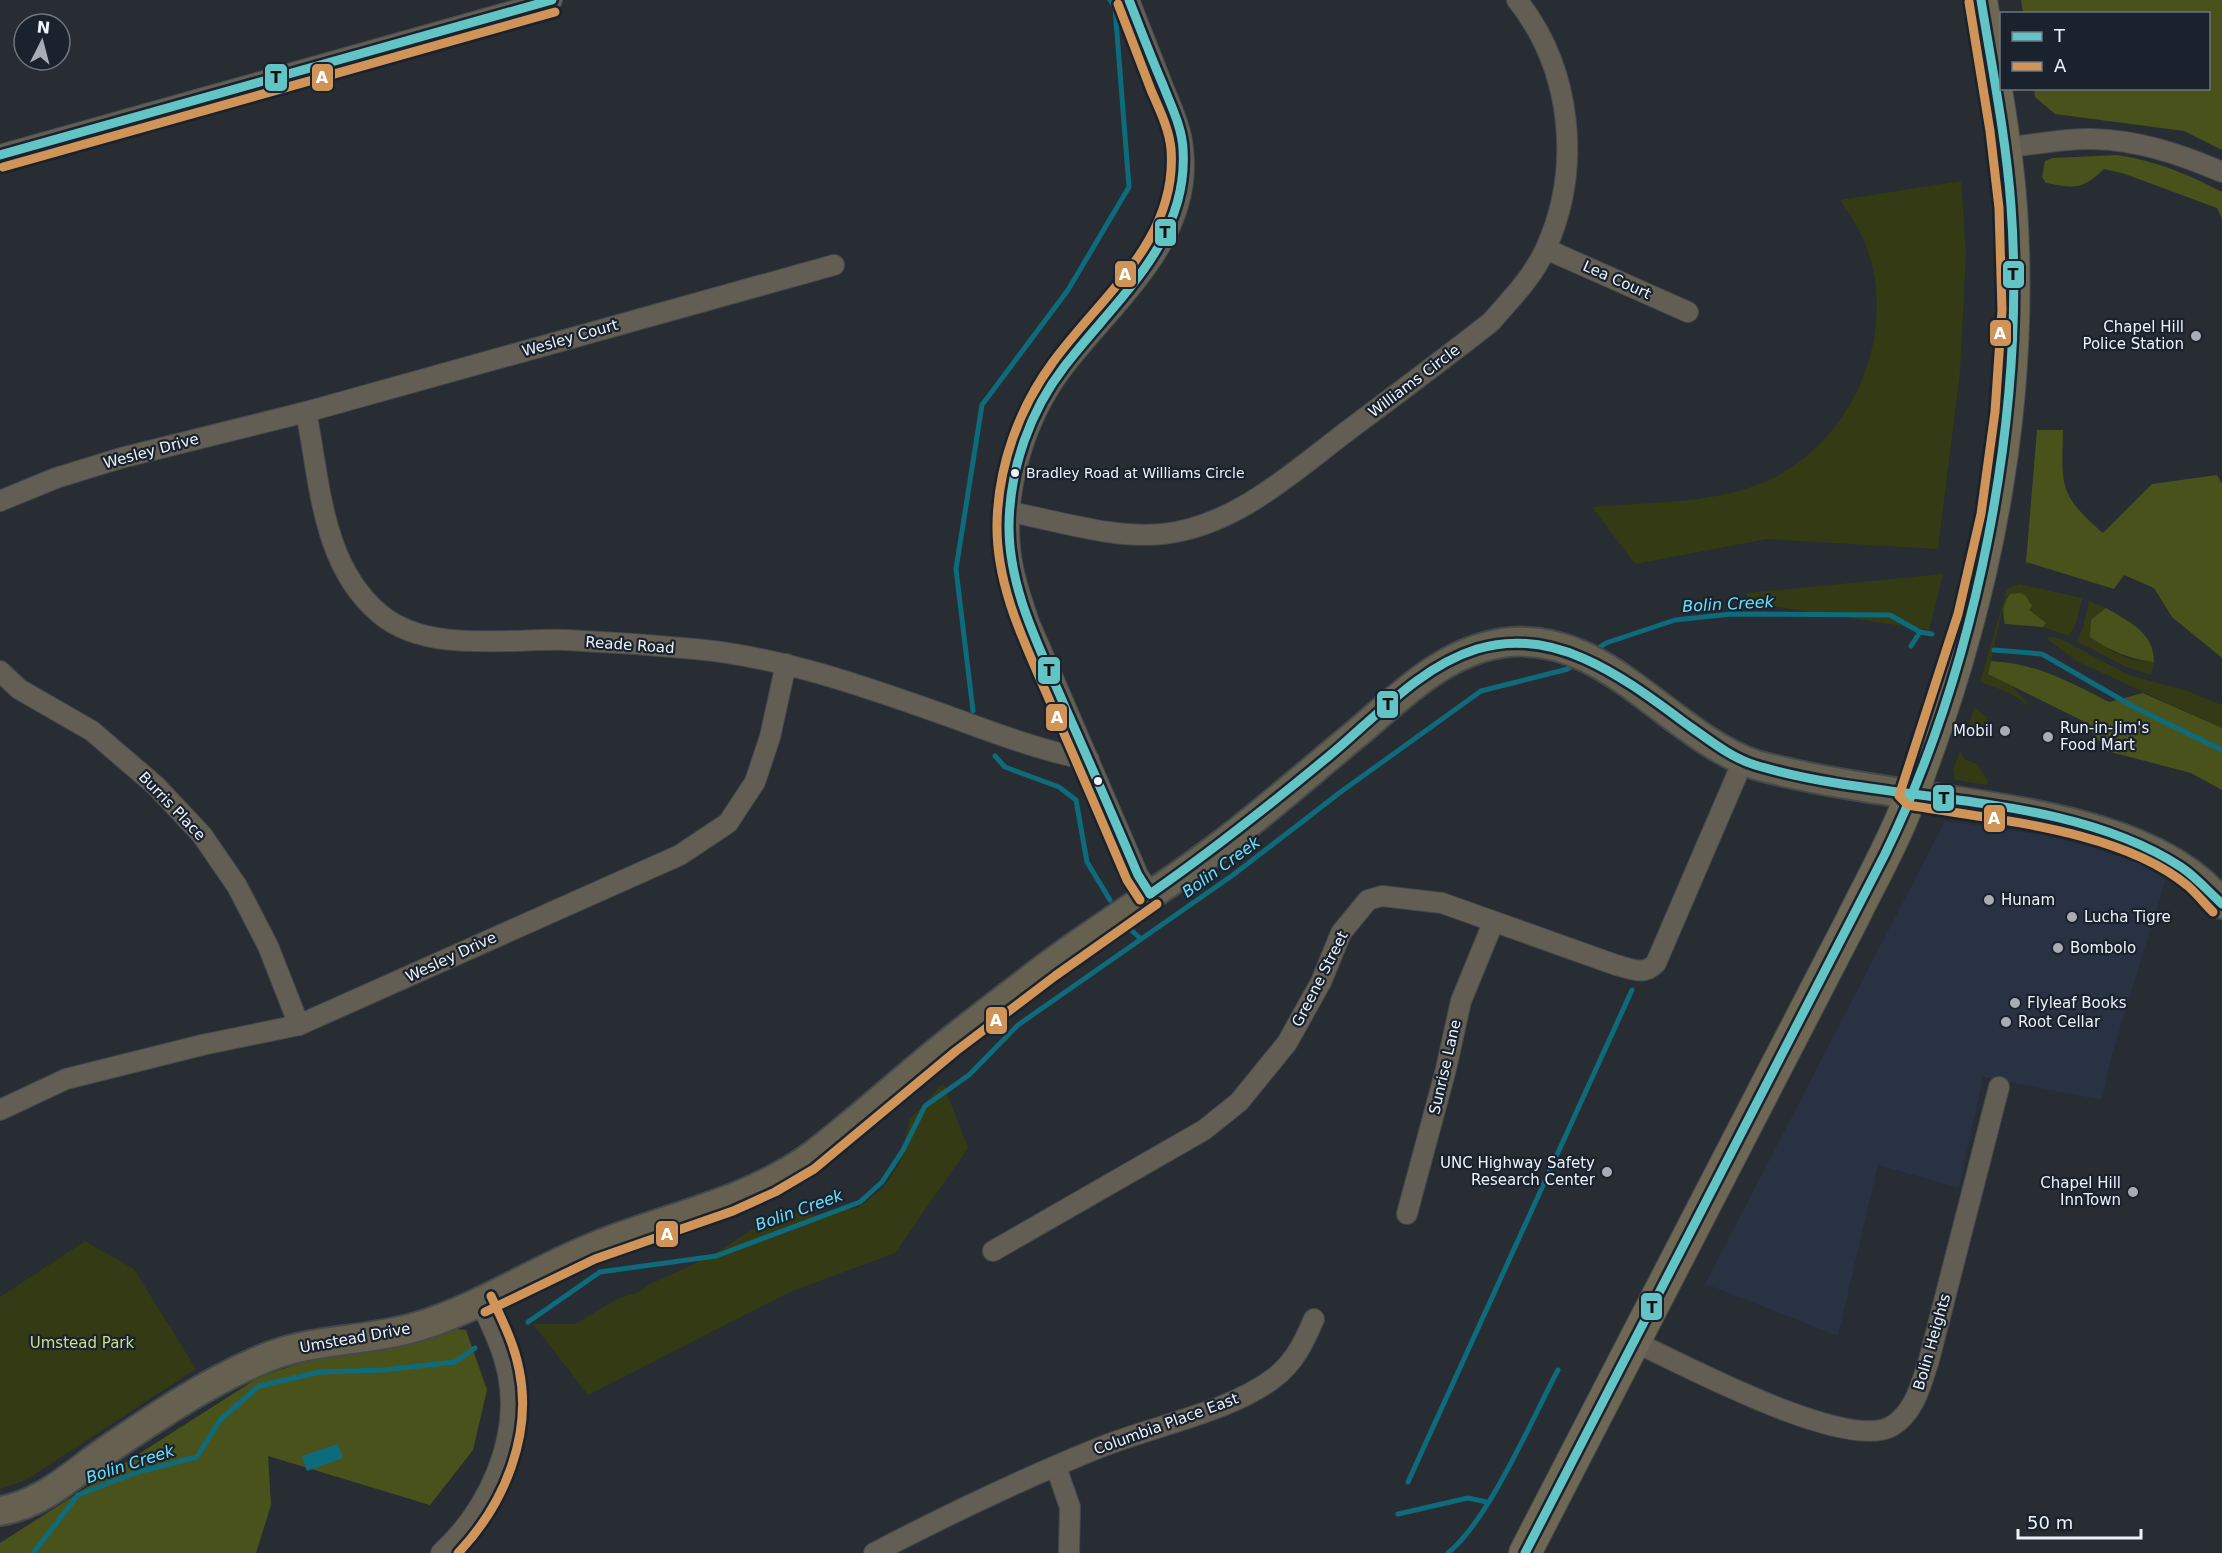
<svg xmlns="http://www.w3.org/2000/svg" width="2222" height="1553" viewBox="0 0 2222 1553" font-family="'DejaVu Sans',sans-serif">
	<rect width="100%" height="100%" fill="#282c33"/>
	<path fill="#283243" d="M1945,821L2045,835L2094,848L2138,863L2166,879L2111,1058L2102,1100L1983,1077L1959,1188L1878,1165L1838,1336L1705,1284Z"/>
	<g fill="#343a14">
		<path d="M1961,181L1966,254L1960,372L1938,549L1767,539L1635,564L1592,507C1645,502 1704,504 1754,486C1847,454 1900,340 1867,248C1860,230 1851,216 1840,200Z"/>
		<path d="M1943,574L1929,630L1751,603L1746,593Z"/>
		<path d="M2020,584L2082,598L2076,624L2069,636L2043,627L2046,623L2002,611L1988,674L2011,685L2031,707L2010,693L1980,682L2007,589Z"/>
		<path d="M2089,601L2106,608L2109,650L2133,660L2154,662L2151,675L2124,666L2076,641L2083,628Z"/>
		<path d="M2051,637L2061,639L2129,675L2185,690L2222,705V728L2076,661L2046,638Z"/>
		<path d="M1974,707L1987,717L1984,729L1969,725Z"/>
		<path d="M1960,751L1964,759L1977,764L1988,780L1987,785L1955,780L1953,770Z"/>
		<path d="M943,1083L968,1148L895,1253L790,1292L588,1395L533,1324H575L619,1298L639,1292L652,1283L711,1256L775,1215L789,1212L824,1216L837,1210L857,1208L882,1189L899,1165L910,1119Z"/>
		<path d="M85,1241L134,1269L196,1369L26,1480L0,1489V1297Z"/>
	</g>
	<g fill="#4a521c">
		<path d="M2021,0H2222V150L2184,131L2055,114L2035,97L2034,89L2208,88V14L2023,13Z"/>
		<path d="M2117,155C2156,161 2188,174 2222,192V219L2217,208L2125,174L2104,169C2081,191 2075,188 2046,183L2042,177L2045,161L2053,158Z"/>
		<path d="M2037,430H2063C2062,486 2058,494 2103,533L2152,484L2217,475L2222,484V658L2172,617L2154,588L2124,575L2114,589L2026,562Z"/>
		<path d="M2020,593L2025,595L2032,606L2029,610L2046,623L2043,627L2005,624C2002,612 2003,605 2010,594Z"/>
		<path d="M2106,608C2129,622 2154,632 2154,662C2129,659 2111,651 2090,637L2091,620Z"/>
		<path d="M1991,661C2036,663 2070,682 2109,702L2143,693L2222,728V790L2191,773L2107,751L2083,721L1988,674Z"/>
		<path d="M455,1329L466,1330L487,1390L473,1450L430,1505L268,1456L271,1505L256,1553H0V1543L259,1377L310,1360L385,1350Z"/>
	</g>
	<path fill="#0d6b7b" d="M338,1444L343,1458L307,1471L302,1456Z"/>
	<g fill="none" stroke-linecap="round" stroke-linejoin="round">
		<g stroke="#0d6b7b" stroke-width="5">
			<path d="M1911,646L1920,632"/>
			<path d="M1994,650L2042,654L2134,707L2222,750"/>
			<path d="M1593,652L1606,643L1675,620L1731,614L1890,615L1920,632L1932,634"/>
			<path d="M973,711L956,569L982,405L1068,290L1129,187L1115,8L1110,0"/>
			<path d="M995,756L1005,767L1059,787L1076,800L1087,862L1110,900"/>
			<path d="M1130,929L1140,938"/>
			<path d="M528,1322L600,1272L716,1256L860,1202L882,1182L903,1150L925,1106L969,1075L1018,1025L1233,875L1342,791L1481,691L1568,669L1576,664"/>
			<path d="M1408,1482L1632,990"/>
			<path d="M1398,1514L1468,1498L1487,1502"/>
			<path d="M33,1553L78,1495L138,1472L197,1457L220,1420L259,1386L320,1372L384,1370L455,1362L475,1348"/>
			<path d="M1448,1553C1489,1520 1532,1419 1558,1370"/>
		</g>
		<defs>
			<g id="street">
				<path d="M1129,0C1140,28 1151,56 1162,84C1170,105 1181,126 1183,149C1194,240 1112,303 1063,368C1026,417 1004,486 1010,547C1012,573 1021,598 1029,622L1138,875L1150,894"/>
				<path d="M2004,148C2033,145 2063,138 2092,139C2138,140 2180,154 2222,172"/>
				<path d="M0,155L552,0"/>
				<path d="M1546,249L1688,312"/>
				<path d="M306,412C320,480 321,565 380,614C428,654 509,638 566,640C609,642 652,645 695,649C782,657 866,687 948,716C995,733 1041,751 1089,760"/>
				<path d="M0,501L56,478L121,458L306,412L834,265"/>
				<path d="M1010,512C1059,521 1113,539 1163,534C1236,526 1293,472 1350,429C1397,394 1444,359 1491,322C1511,299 1533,277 1546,248C1582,168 1572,69 1517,0"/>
				<path d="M0,671L19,689L92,731L156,786L202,835L237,886L268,946L299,1025"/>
				<path d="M0,1110L66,1079L202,1045L299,1025L680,855L728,823L755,782L770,737L786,664"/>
				<path d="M1407,1214L1446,1069L1461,1001L1493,923"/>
				<path d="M993,1251L1204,1130L1239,1102L1287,1043L1321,982L1341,933L1368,900L1382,896L1442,903L1616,965C1632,969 1644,976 1656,963L1743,761"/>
				<path d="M1635,1342C1682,1364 1848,1453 1892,1426C1915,1412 1921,1384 1929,1360L1999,1087"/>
				<path d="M1056,1467L1070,1507L1069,1553"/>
				<path d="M441,1553C488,1510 521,1439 508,1374C503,1348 491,1325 480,1301"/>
				<path d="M874,1553C947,1515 1024,1478 1101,1447C1153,1426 1230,1412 1274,1378C1295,1362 1304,1342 1314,1319"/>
			</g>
			<path id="secondary" d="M0,1511C41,1505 73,1474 106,1451C153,1419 203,1385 256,1362C310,1337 362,1343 416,1327C478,1309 534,1271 594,1247C666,1217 748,1203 812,1156C858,1121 901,1081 946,1045C978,1019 1011,994 1044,969C1101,926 1164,889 1221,845C1267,810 1311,771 1356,734C1400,697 1443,652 1502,643C1605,628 1667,735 1756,765C1816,781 1881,790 1943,799C2031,813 2165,830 2222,904"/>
			<path id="primary" d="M1525,1553L1852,920C1869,885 1889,850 1904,813C1981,621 2025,415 2011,208C2006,138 1992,69 1981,0"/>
		</defs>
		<use href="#street" stroke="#44494e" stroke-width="22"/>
		<use href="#secondary" stroke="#44494e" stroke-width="32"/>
		<use href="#primary" stroke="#44494e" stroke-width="34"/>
		<use href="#street" stroke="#635e53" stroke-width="20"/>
		<use href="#secondary" stroke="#666050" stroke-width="28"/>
		<use href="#primary" stroke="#6e6754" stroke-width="32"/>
		<defs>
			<g id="bus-1">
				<path d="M1129,0C1140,28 1151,57 1163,85C1171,106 1182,127 1183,149C1189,242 1115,300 1064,367C1030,411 1010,468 1009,524C1008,589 1040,648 1065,707C1090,763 1114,819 1138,875L1150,894"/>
				<path d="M0,155L552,0"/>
				<path d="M1150,894C1212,851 1271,804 1329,756C1375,718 1419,667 1477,649C1559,624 1630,683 1692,728C1712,742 1732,758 1755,765C1888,805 2063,790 2181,867C2196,877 2209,892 2222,904"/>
				<path d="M1525,1553L1885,854C1977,665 2026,415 2011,206C2006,137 1992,68 1981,0"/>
			</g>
			<g id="bus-2">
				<path d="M1969,2L1990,131L1999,208L2002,310L1995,412L1981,514L1958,614L1899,796L1908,805C1993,820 2120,829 2188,886C2197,894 2205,904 2213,912"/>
				<path d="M1118,4C1129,33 1140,61 1151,90C1159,109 1169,128 1171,149C1178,240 1101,296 1053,362C1019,408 998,466 997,524C996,591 1029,651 1054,711C1079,767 1103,824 1127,880L1140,900"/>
				<path d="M3,167L555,12"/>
				<path d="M485,1312L595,1259L733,1211L775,1192L814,1169L956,1051L1055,976L1157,904"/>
				<path d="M458,1553C504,1505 533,1435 519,1369C514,1343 502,1320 491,1296"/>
			</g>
		</defs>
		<use href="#bus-1" stroke="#1a222e" stroke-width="14"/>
		<use href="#bus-2" stroke="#1a222e" stroke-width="14"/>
		<use href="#bus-1" stroke="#63c4c6" stroke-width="9"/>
		<use href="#bus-2" stroke="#d09459" stroke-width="9"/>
	</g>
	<g fill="#a8adb5" stroke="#1a222e" stroke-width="2">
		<circle cx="2196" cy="336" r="6"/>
		<circle cx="2005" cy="731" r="6"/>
		<circle cx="2048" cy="737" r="6"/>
		<circle cx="1989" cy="900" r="6"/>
		<circle cx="2072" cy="917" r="6"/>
		<circle cx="2058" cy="948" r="6"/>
		<circle cx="2015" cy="1003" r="6"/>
		<circle cx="2006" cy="1022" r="6"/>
		<circle cx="1607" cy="1172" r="6"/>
		<circle cx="2133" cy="1192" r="6"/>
	</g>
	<g fill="#edf3fb" stroke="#1a222e" stroke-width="2">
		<circle cx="1015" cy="473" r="5"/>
		<circle cx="1098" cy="781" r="5"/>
	</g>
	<g text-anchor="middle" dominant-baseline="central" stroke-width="4.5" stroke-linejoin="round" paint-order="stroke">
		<g font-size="14" fill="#edf3fb" stroke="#1a222e" text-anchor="start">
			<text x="1026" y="473">Bradley Road at Williams Circle</text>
		</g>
		<g font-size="15" fill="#edf3fb" stroke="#1a222e">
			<text transform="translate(1617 280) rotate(24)">Lea Court</text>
			<text transform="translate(570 338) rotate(-16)">Wesley Court</text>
			<text transform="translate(1414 381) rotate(-37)">Williams Circle</text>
			<text transform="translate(151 451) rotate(-15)">Wesley Drive</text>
			<text transform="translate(630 645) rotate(4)">Reade Road</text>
			<text transform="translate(172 806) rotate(46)">Burris Place</text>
			<text transform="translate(451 957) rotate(-25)">Wesley Drive</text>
			<text transform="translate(1320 979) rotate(-63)">Greene Street</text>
			<text transform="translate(1445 1067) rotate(-77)">Sunrise Lane</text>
			<text transform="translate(355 1338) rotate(-10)">Umstead Drive</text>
			<text transform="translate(1932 1342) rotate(-74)">Bolin Heights</text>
			<text transform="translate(1166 1424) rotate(-20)">Columbia Place East</text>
		</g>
		<g font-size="15" fill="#edf3fb" stroke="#1a222e" text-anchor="start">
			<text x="2184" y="327" text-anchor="end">Chapel Hill<tspan x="2184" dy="17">Police Station</tspan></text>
			<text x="2060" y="728">Run-in-Jim's<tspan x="2060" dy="17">Food Mart</tspan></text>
			<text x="1993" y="731" text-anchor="end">Mobil</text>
			<text x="2001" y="900">Hunam</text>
			<text x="2084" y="917">Lucha Tigre</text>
			<text x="2070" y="948">Bombolo</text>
			<text x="2027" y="1003">Flyleaf Books</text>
			<text x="2018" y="1022">Root Cellar</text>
			<text x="1595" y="1163" text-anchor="end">UNC Highway Safety<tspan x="1595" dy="17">Research Center</tspan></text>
			<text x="2121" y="1183" text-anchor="end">Chapel Hill<tspan x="2121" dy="17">InnTown</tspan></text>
		</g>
		<g font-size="15" fill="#d0df84" stroke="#1a222e">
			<text x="82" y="1343">Umstead Park</text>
		</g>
		<g font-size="16" font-style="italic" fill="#65e3fd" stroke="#1a222e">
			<text transform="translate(1728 604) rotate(-3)">Bolin Creek</text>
			<text transform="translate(1221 867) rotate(-36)">Bolin Creek</text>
			<text transform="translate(799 1210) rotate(-20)">Bolin Creek</text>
			<text transform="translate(130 1464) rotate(-18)">Bolin Creek</text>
		</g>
	</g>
	<g stroke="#1a222e" stroke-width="2">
		<rect x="311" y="63" width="23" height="29" rx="6" fill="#d09459"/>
		<rect x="264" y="63" width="24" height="29" rx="6" fill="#63c4c6"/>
		<rect x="1154" y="218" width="23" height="29" rx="6" fill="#63c4c6"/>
		<rect x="1114" y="260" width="23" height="28" rx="6" fill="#d09459"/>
		<rect x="2002" y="260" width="23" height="29" rx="6" fill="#63c4c6"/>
		<rect x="1989" y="319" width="23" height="28" rx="6" fill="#d09459"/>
		<rect x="1037" y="656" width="24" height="29" rx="6" fill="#63c4c6"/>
		<rect x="1376" y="690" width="23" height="29" rx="6" fill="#63c4c6"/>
		<rect x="1045" y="703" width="23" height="29" rx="6" fill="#d09459"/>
		<rect x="1932" y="784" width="23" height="28" rx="6" fill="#63c4c6"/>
		<rect x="1983" y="804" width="23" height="29" rx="6" fill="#d09459"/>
		<rect x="985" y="1006" width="23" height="29" rx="6" fill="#d09459"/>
		<rect x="655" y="1220" width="24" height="28" rx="6" fill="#d09459"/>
		<rect x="1640" y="1292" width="23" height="29" rx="6" fill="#63c4c6"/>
	</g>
	<g font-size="16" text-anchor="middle" font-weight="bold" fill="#fff">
		<text x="322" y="83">A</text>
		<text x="1125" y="280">A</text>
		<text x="2000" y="339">A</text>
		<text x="1057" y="723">A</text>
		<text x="1994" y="824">A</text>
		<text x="996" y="1026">A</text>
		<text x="667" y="1240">A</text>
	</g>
	<g font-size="16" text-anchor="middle" font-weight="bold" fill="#111">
		<text x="276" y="83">T</text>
		<text x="1165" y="238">T</text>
		<text x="2013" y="280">T</text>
		<text x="1049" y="676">T</text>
		<text x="1388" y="710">T</text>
		<text x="1944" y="804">T</text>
		<text x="1652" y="1313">T</text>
	</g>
	<rect x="2000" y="12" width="210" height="78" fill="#1a222e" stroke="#6e7680" stroke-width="1.5"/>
	<rect x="2012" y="32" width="30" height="9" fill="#63c4c6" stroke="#6e7680" stroke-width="1.5"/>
	<text x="2054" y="42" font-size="18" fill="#edf3fb">T</text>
	<rect x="2012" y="62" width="30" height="9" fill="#d09459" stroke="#6e7680" stroke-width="1.5"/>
	<text x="2054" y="72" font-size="18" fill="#edf3fb">A</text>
	<g transform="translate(42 42) rotate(6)"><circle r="28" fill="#1a222e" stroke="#6e7680" stroke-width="1.5"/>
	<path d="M0-4.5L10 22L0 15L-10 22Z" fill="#a8adb5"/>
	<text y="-9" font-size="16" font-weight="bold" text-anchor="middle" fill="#edf3fb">N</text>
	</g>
	<path d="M2018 1529v9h123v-9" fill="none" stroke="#edf3fb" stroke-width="3"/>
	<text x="2027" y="1529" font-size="18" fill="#edf3fb" stroke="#1a222e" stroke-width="4.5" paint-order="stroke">50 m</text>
</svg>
